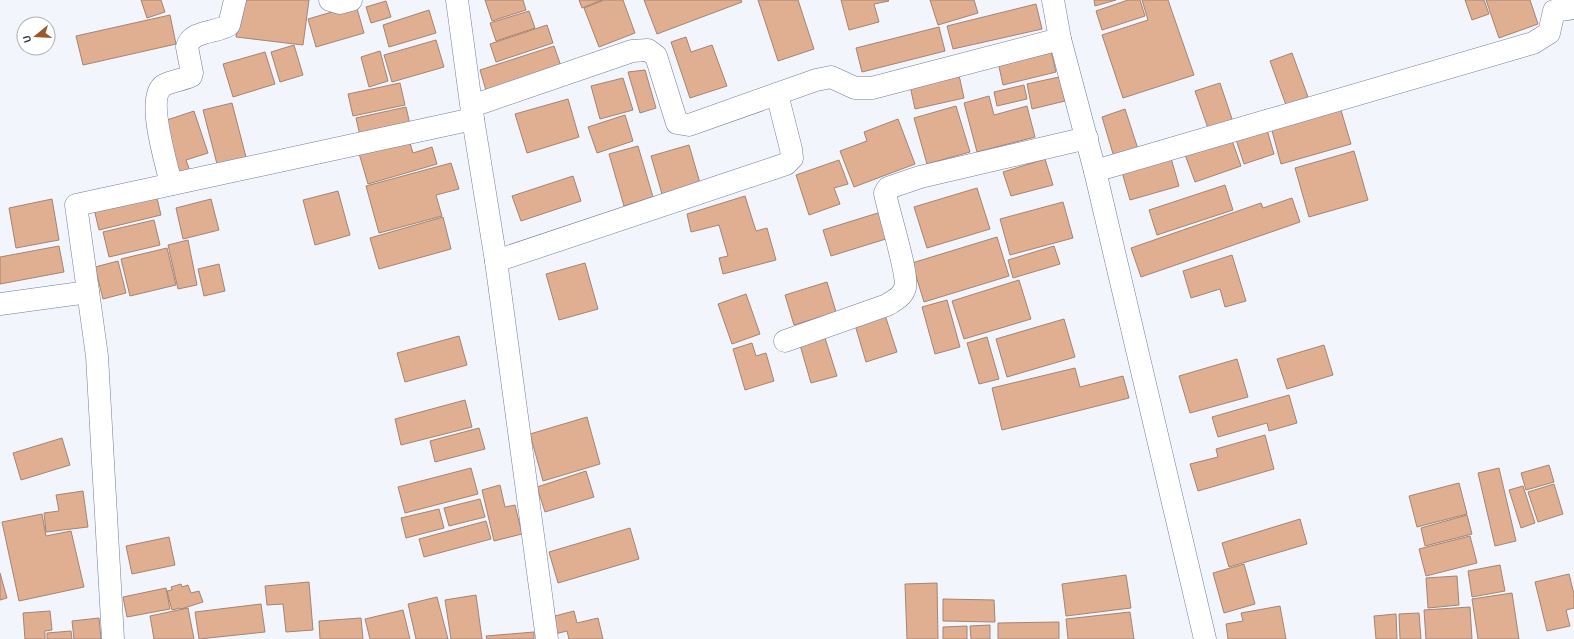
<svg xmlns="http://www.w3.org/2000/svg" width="1574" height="639" viewBox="0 0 1574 639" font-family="'Alegreya Sans',sans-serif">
	<rect width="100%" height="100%" fill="#f2f5fc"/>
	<g fill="#e0ae91" stroke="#a58472">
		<path d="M141,0H161L165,12L147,18Z"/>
		<path d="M240,0H309L303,45L236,37Z"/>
		<path d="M485,0H523L526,10L492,21Z"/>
		<path d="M579,0H602L582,8Z"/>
		<path d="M604,0H623L635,33L599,47L584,8Z"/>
		<path d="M644,0H741L742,2L657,34Z"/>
		<path d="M758,0H798L814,49L778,61Z"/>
		<path d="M841,0H888L889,1L874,4L879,22L849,30Z"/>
		<path d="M930,0H974L978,13L938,25Z"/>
		<path d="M1094,0H1116L1095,6Z"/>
		<path d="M1128,0H1140L1145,16L1102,30L1096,11Z"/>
		<path d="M1142,0H1168L1194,75L1123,98L1102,35L1148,20Z"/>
		<path d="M1465,0H1484L1489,14L1472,20Z"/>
		<path d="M1486,0H1530L1538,24L1499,38Z"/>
		<path d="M386,1L391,17L371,23L366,7Z"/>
		<path d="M1036,4L1042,29L953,49L947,26Z"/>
		<path d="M356,5L364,33L316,47L308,19Z"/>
		<path d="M429,10L436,33L389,47L383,25Z"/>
		<path d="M529,11L535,28L496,41L490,23Z"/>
		<path d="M170,15L176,44L83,65L76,36Z"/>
		<path d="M547,25L553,43L496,62L490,44Z"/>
		<path d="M939,27L945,51L862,72L856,48Z"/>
		<path d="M686,37L691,52L712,45L727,86L690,98L671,42Z"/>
		<path d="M436,40L444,67L392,82L384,55Z"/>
		<path d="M294,45L303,75L280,82L271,52Z"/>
		<path d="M554,46L563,72L488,97L480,70Z"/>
		<path d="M1051,50L1056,72L1003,85L998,62Z"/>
		<path d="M380,51L388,81L369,87L361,57Z"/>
		<path d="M265,52L275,84L233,97L223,64Z"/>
		<path d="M1292,53L1308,97L1286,105L1270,61Z"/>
		<path d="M645,70L656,108L640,113L628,72Z"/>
		<path d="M959,75L964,98L915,109L910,86Z"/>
		<path d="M1059,77L1065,101L1032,109L1027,84Z"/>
		<path d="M623,78L633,110L600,119L591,86Z"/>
		<path d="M400,83L405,105L353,116L348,94Z"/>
		<path d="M1220,83L1233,122L1209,131L1195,91Z"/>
		<path d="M1024,85L1027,99L997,106L994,92Z"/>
		<path d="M989,96L994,115L1027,106L1035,137L977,152L964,103Z"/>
		<path d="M568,99L579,137L527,153L515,114Z"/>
		<path d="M232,103L247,161L218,168L203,110Z"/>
		<path d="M956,106L970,152L927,164L914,118Z"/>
		<path d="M406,107L411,129L361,140L356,118Z"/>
		<path d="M1340,107L1351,144L1281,164L1271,127Z"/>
		<path d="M1125,109L1138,149L1114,157L1102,117Z"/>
		<path d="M194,111L208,153L186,160L190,171L180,175L161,122Z"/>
		<path d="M625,115L633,141L597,153L588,127Z"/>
		<path d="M898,119L915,164L854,187L840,151L867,141L864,132Z"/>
		<path d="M1267,130L1274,154L1244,164L1234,133Z"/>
		<path d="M1229,132L1241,166L1195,182L1183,149Z"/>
		<path d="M408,136L413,153L432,147L437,164L368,184L358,150Z"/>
		<path d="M689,145L700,183L662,194L651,156Z"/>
		<path d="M638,146L653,197L624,206L609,154Z"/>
		<path d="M1354,151L1368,200L1309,217L1295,168Z"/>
		<path d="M1171,158L1179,186L1130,200L1122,172Z"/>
		<path d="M1045,159L1053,185L1011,196L1003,172Z"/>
		<path d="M839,160L848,184L834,188L840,204L809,215L796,175Z"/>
		<path d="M451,163L459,189L436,195L442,216L379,233L366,186Z"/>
		<path d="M573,176L581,201L521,221L512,196Z"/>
		<path d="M1225,185L1233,210L1157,235L1149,210Z"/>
		<path d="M977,188L990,229L927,248L914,207Z"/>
		<path d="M338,191L350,235L315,245L303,200Z"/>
		<path d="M156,194L161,215L99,230L94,209Z"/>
		<path d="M745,196L756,231L767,228L776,260L723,274L719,258L728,256L719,225L691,232L687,214Z"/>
		<path d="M1292,198L1300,222L1141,277L1131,248L1261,203L1263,208Z"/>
		<path d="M52,199L59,240L16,248L9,208Z"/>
		<path d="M211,199L219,230L183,239L176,208Z"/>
		<path d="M1063,202L1073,238L1010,255L1000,219Z"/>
		<path d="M881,212L889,238L831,256L823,230Z"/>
		<path d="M443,217L451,249L379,269L370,238Z"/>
		<path d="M154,220L160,245L109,257L103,232Z"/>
		<path d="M997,237L1009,276L924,302L912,263Z"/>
		<path d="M188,240L197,285L178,289L168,245Z"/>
		<path d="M59,246L64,272L0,284V257Z"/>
		<path d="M1054,246L1060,264L1013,278L1008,260Z"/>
		<path d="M167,248L176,285L130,296L121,259Z"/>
		<path d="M1232,255L1246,301L1225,307L1220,289L1191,298L1183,271Z"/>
		<path d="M118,261L126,293L103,299L95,267Z"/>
		<path d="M585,263L598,309L559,320L546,274Z"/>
		<path d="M219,264L225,291L204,296L198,269Z"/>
		<path d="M1019,280L1031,319L964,339L952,301Z"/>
		<path d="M827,282L836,312L794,325L785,295Z"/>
		<path d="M746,294L760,334L732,344L718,304Z"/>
		<path d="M947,300L960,347L935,354L922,307Z"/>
		<path d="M885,315L897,352L866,362L855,325Z"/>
		<path d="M1064,319L1075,357L1007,377L996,339Z"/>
		<path d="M459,336L467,365L405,382L397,353Z"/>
		<path d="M987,337L999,379L979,384L967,343Z"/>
		<path d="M825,338L837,376L811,383L800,345Z"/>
		<path d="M752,343L756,356L766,353L774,381L745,390L733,349Z"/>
		<path d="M1324,345L1333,375L1287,389L1277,359Z"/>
		<path d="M1237,359L1248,397L1190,413L1179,376Z"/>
		<path d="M1075,368L1080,387L1123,376L1129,398L1002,430L992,388Z"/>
		<path d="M1289,395L1297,423L1269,431L1267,423L1218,437L1212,417Z"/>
		<path d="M465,400L472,427L401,445L395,419Z"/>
		<path d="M587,417L600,464L543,481L530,434Z"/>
		<path d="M479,428L485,449L435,462L430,441Z"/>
		<path d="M1265,435L1274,469L1198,491L1190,464L1218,457L1216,449Z"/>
		<path d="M62,438L70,465L21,480L13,453Z"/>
		<path d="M1549,465L1554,482L1526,490L1521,473Z"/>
		<path d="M471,468L478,494L405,513L398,487Z"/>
		<path d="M1499,468L1516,541L1495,546L1478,473Z"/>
		<path d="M586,471L594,497L545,512L537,487Z"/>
		<path d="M1459,483L1467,514L1417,527L1409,496Z"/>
		<path d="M1554,484L1563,514L1538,522L1528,492Z"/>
		<path d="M500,485L505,507L515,505L522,534L494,541L482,490Z"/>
		<path d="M1523,486L1535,523L1521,528L1509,490Z"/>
		<path d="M83,491L88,527L46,532L44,513L59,511L56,495Z"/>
		<path d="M480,499L485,517L449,526L444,508Z"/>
		<path d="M439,509L444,528L406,538L401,518Z"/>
		<path d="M42,514L46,536L71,531L84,587L19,601L2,522Z"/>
		<path d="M1467,515L1472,534L1425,546L1421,528Z"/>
		<path d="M1300,519L1307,544L1229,567L1222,543Z"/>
		<path d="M486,521L491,539L424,557L419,539Z"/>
		<path d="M630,528L639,559L558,583L549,552Z"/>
		<path d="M1470,536L1477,563L1426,576L1419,549Z"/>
		<path d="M169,537L175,565L132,574L126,546Z"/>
		<path d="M1244,564L1255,604L1224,613L1213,573Z"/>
		<path d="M1500,565L1505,591L1472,597L1468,571Z"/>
		<path d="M0,573L7,598L0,600Z"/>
		<path d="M1569,574L1574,594V608L1566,610L1570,626L1547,631L1535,582Z"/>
		<path d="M1126,575L1131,608L1066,616L1062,584Z"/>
		<path d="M1457,576L1459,605L1428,608L1426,578Z"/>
		<path d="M309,582L313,630L286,632L283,604L267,605L265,586Z"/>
		<path d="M937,583L938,639H907L905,584Z"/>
		<path d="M181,584L182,587L188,585L191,593L199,591L203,602L181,609L180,608L172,610L167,591L172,590L171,587Z"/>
		<path d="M166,588L170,609L127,617L123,597Z"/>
		<path d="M1512,593L1519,639H1478L1472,599Z"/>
		<path d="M476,595L482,639H451L445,600Z"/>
		<path d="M437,597L448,639H416L408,604Z"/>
		<path d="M943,599L994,600L995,622L943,621Z"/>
		<path d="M261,604L265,632L199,639L195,612Z"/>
		<path d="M1280,606L1286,639H1228L1226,624L1243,621L1241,613Z"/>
		<path d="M1470,607L1472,639H1426L1424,610Z"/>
		<path d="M188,608L194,639H154L150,616Z"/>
		<path d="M403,610L410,639H370L365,619Z"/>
		<path d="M50,611L52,630L45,631V639H25L23,613Z"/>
		<path d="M574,611L577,623L598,618L603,639H569L567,631L555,634L551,617Z"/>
		<path d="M1130,612L1134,639H1068L1066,619Z"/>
		<path d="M1419,613L1421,639H1400L1399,614Z"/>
		<path d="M1396,614L1397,639H1376L1374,616Z"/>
		<path d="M99,618L101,639H74L72,621Z"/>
		<path d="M361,618L363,639H320L319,621Z"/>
		<path d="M1059,622V639H998V623Z"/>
		<path d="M990,625V639H971L970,626Z"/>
		<path d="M967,626V639H943V627Z"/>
		<path d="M71,631L72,639H47V633Z"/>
		<path d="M534,632V639H487L486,636Z"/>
	</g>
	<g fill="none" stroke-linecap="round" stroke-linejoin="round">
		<defs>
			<g id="minor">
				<path d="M330,0L340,3L351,0"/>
				<path d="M457,0L473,119L496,261L547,639"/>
				<path d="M1053,0L1060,39L1095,171L1205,639"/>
				<path d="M472,106L632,51L648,50L656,56L677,123L689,125L816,80L831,77L855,88H872L1060,39"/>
				<path d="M1095,171L1533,43L1549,33L1554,11L1574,8"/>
				<path d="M171,184C167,165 145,97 164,85C172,81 182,80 191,76L192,73L187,47C191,30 217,33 229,25L235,0"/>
				<path d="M496,261L786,164L792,158L791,149L777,94"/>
				<path d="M0,304L88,292"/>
				<path d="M785,341L887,305C895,300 902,297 905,288C909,275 888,211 885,193L888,188L920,177L1087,138"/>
				<path d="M113,639L97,356L76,205L473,119"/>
			</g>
		</defs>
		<use href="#minor" stroke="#717d9b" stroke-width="23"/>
		<use href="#minor" stroke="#fff" stroke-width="22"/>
	</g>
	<g transform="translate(36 36) rotate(252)"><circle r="19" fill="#ffffff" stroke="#acafb4"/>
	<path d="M0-3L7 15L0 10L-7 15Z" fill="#9b572a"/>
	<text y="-6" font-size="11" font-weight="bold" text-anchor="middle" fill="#303643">U</text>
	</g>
</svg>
